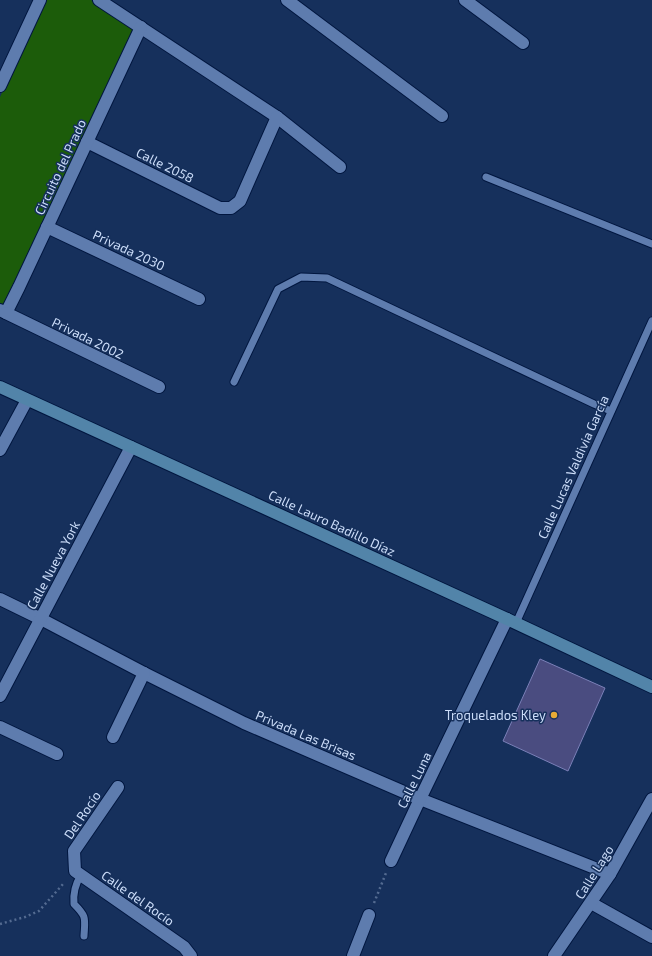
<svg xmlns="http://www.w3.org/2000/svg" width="652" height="956" viewBox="0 0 652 956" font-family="'Exo 2',sans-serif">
	<rect width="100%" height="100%" fill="#16305c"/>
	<path fill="#1c5c0a" d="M44,0H91L134,28L4,307L0,305V97Z"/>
	<path fill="#4a4c80" stroke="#7b80b8" d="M540,659L605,688L568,771L503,741Z"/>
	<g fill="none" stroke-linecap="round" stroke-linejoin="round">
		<defs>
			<g id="lane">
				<path d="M486,177L652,244"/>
				<path d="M234,382L278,289L301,277L327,278L594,404L611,411"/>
				<path d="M516,623L652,321"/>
				<path d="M81,875C76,883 73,894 74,904C87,917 85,918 84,936"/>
			</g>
			<g id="street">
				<path d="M99,0L277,117L340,167"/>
				<path d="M287,0L442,116"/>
				<path d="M465,0L523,43"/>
				<path d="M0,86L40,0"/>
				<path d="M87,142L220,208H231L240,201L277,117"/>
				<path d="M47,227L199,299"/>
				<path d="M0,310L6,313L19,287L141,27"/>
				<path d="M6,313L159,387"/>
				<path d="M0,450L27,400"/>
				<path d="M0,599L41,619L144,673L244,723L420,799L610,874"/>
				<path d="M0,696L131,447"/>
				<path d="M0,727L57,754"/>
				<path d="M113,737L144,673"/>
				<path d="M118,787L74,851L75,871L184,947L191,956"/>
				<path d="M391,861L420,799L507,619"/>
				<path d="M591,903L652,937"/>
				<path d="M353,956L369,915"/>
				<path d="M554,956L610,874L652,799"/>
			</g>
			<path id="secondary" d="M0,387L507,619L652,687"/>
		</defs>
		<use href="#lane" stroke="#01163f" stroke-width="9"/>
		<use href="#street" stroke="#01163f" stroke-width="14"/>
		<use href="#secondary" stroke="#01163f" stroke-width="14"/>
		<g stroke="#546b91" stroke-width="2.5" stroke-dasharray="2 3" stroke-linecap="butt">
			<path d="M374,903L386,873"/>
			<path d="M0,924L25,917L39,911L64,883"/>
		</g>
		<use href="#lane" stroke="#5e7cae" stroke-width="7"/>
		<use href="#street" stroke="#5e7cae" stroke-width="12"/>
		<use href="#secondary" stroke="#5284a9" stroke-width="12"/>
	</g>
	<circle fill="#e7ac36" stroke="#16305c" stroke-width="1.5" cx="554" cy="715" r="4"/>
	<g text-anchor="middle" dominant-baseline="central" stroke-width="3" stroke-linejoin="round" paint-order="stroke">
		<g font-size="13" fill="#ccddf9" stroke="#16305c">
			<text transform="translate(165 165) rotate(26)">Calle 2058</text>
			<text transform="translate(60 167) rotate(-65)">Circuito del Prado</text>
			<text transform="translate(129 250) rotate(25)">Privada 2030</text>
			<text transform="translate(88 338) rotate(26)">Privada 2002</text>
			<text transform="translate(573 467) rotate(-66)">Calle Lucas Valdivia García</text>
			<text transform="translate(332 523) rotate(25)">Calle Lauro Badillo Díaz</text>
			<text transform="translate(53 565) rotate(-62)">Calle Nueva York</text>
			<text transform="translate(306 735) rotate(23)">Privada Las Brisas</text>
			<text transform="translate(414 780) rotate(-64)">Calle Luna</text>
			<text transform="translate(82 815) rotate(-56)">Del Rocío</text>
			<text transform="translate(594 872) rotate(-58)">Calle Lago</text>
			<text transform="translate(138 898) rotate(35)">Calle del Rocío</text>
		</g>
		<g font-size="13" fill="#ccddf9" stroke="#16305c" text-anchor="end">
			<text x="546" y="715">Troquelados Kley</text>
		</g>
	</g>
</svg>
